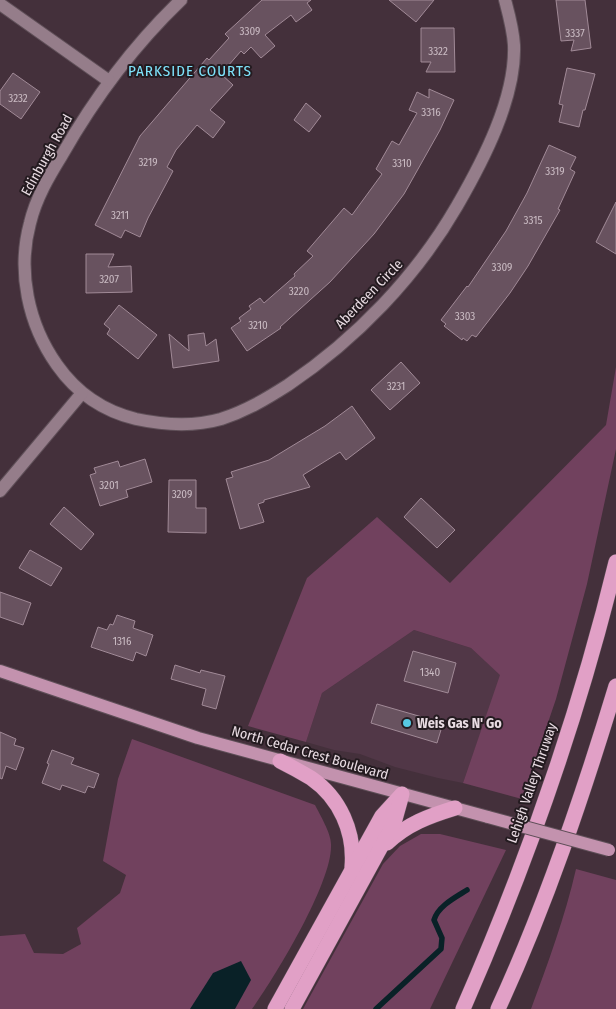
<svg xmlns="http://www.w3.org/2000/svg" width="616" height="1009" viewBox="0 0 616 1009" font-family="'Fira Sans Condensed',sans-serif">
	<rect width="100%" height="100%" fill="#44303b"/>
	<path fill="#513747" d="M414,630L471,648L501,675L463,783L438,778L395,767L360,754L334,750L306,742L322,693Z"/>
	<g fill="#71415e">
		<path d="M616,367V449L587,584L556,699L522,799L463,783L500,675L471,648L414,630L322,693L306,742L248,726L307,578L377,517L450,583L606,425Z"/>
		<path d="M132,739L315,805C320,815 331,833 331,844C333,882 275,977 252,1009H0V936L25,934L34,953L63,954L81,944L77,928L120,893L126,875L103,861L118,779Z"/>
		<path d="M421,834H440L506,850L430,1009H303L383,864L400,846Z"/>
		<path d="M576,869L616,880V1009H531C548,963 565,917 576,869Z"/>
	</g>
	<path fill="#092127" d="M241,961L251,980L235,1009H190L213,973Z"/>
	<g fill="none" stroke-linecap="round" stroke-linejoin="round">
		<path stroke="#092127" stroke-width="5.5" d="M376,1009L441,949L442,938L434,920C438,906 456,897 467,890"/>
	</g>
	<g fill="#68525f" stroke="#a18a97">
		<path d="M262,0H311L307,3L312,10L296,22L291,15L265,35L275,46L261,58L251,47L244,54L241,51L221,74L233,85L210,110L225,122L213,138L197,125L176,150L167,167L173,171L148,218L140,237L125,230L121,238L95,225L140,136L207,58L209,60L229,38L225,34Z"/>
		<path d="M389,0H434L416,22Z"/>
		<path d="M556,0H585L591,48L571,51L574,40L561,41Z"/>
		<path d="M421,28H454L455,72H426L431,62H421Z"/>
		<path d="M567,68L595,74L585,110H583L579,127L559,122L563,105L559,104Z"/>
		<path d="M13,73L40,92L21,119L0,104V91Z"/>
		<path d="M429,89L454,100L440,130L404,194L374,234L330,282L280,327L281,328L247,351L231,328L241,321L239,318L251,309L249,306L260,298L264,303L295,276L294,274L313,256L307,251L344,208L352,215L382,174L376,169L392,141L399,145L417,113L409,110L417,92L429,98Z"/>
		<path d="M306,103L321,116L309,132L294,120Z"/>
		<path d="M549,145L576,157L570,169L575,172L558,209L560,210L528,266L510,293L476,337L472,335L467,341L463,338L462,340L444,326L446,324L441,320L467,286L468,287L506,231L527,193Z"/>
		<path d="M616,202V254L596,242Z"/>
		<path d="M86,254H114L108,267L131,266L132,292L86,293Z"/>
		<path d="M119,305L157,335L138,359L107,334L110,329L104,324Z"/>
		<path d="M204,333L206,346L216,339L219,361L173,368L169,334L189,351L188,335Z"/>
		<path d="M401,362L420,383L390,410L371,390Z"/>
		<path d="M352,406L375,438L346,460L340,452L303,475L310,487L264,500V502L258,504L264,522L240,529L226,479L233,477L231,472L269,460L325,426Z"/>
		<path d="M145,459L152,482L126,490L128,497L100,506L90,475L96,473L94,468L118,461L120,467Z"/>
		<path d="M169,480H196V508H206V533L168,532Z"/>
		<path d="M421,498L455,530L437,548L404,517Z"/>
		<path d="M64,507L94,534L81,550L50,524Z"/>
		<path d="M30,550L62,568L51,586L19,568Z"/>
		<path d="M0,592L31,603L23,625L0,617Z"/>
		<path d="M117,615L135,621L133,628L153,635L146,656L136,652L133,661L91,647L98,627L107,630L110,624L113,625Z"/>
		<path d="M413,651L456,663L448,693L404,681Z"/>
		<path d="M175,665L200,673L201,670L225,676L216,709L202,705L206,689L171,679Z"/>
		<path d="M377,704L443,723L437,743L371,723Z"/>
		<path d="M0,732L16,739L14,745L24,748L16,770L6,766L2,779L0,778Z"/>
		<path d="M52,750L74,758L71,764L99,774L94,788L88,786L85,793L62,785L60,790L42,783L49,764L47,763Z"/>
	</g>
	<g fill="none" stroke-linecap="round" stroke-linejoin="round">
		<defs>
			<g id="street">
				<path d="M181,0C134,45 94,99 62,155C49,176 36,198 30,223C17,271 28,324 57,365C76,392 103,411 136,419C164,425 193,427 221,419C246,411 266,399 288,385C356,339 416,277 457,206C483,161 516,98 514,45C513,29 509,15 505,0"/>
				<path d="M0,4L109,81"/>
				<path d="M0,491L82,393"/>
			</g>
			<path id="primary" d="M0,671L198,738L488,817"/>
			<g id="highway">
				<path d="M280,761C290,766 301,772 311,778C340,798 355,832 352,867"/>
				<path d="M387,843C407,824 429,816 455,808"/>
				<path d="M275,1009L382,816L402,794"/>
				<path d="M292,1009L394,823L401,798"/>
				<path d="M463,1009C526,865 579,715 616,562"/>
				<path d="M498,1009C546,905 583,795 616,686"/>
			</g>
		</defs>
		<use href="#street" stroke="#5f4f58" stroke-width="14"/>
		<use href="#primary" stroke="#5f4f58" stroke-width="14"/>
		<use href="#highway" stroke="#5f4f58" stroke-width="16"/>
		<use href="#street" stroke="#957d8a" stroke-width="12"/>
		<use href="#primary" stroke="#c392ae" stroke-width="12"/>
		<use href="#highway" stroke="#e1a0c6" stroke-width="15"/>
		<defs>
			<path id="primary-bridge" d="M488,817L609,850"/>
		</defs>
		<use href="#primary-bridge" stroke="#5f4f58" stroke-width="14" stroke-linecap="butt"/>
		<use href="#primary-bridge" stroke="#c392ae" stroke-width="12"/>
	</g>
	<circle fill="#57c9e3" stroke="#241b20" stroke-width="2" cx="407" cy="723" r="5"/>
	<g text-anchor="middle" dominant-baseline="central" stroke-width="4" stroke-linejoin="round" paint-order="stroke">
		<g font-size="11" fill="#c9bac2">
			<text x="250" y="31">3309</text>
			<text x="575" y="33">3337</text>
			<text x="438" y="51">3322</text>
			<text x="18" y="98">3232</text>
			<text x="431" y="112">3316</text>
			<text x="148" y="162">3219</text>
			<text x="402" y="163">3310</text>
			<text x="555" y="171">3319</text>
			<text x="120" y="215">3211</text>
			<text x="533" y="220">3315</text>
			<text x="502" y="267">3309</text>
			<text x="109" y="279">3207</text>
			<text x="299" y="291">3220</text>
			<text x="465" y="316">3303</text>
			<text x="258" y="325">3210</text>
			<text x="396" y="386">3231</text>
			<text x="109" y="485">3201</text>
			<text x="182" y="494">3209</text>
			<text x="122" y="641">1316</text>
			<text x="430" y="672">1340</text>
		</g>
		<g font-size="14" fill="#e9dce3" stroke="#241b20">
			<text transform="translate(47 155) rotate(-61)">Edinburgh Road</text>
			<text transform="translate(369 294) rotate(-46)">Aberdeen Circle</text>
			<text transform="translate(310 753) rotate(16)">North Cedar Crest Boulevard</text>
			<text transform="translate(532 783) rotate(-71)">Lehigh Valley Thruway</text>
		</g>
		<g font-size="14" font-weight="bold" fill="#e9dce3" stroke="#241b20" text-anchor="start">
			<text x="417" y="723">Weis Gas N' Go</text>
		</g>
		<g font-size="15" letter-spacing="1" fill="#7fe4fc" stroke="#241b20">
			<text x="190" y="71">PARKSIDE COURTS</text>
		</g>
	</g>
</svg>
